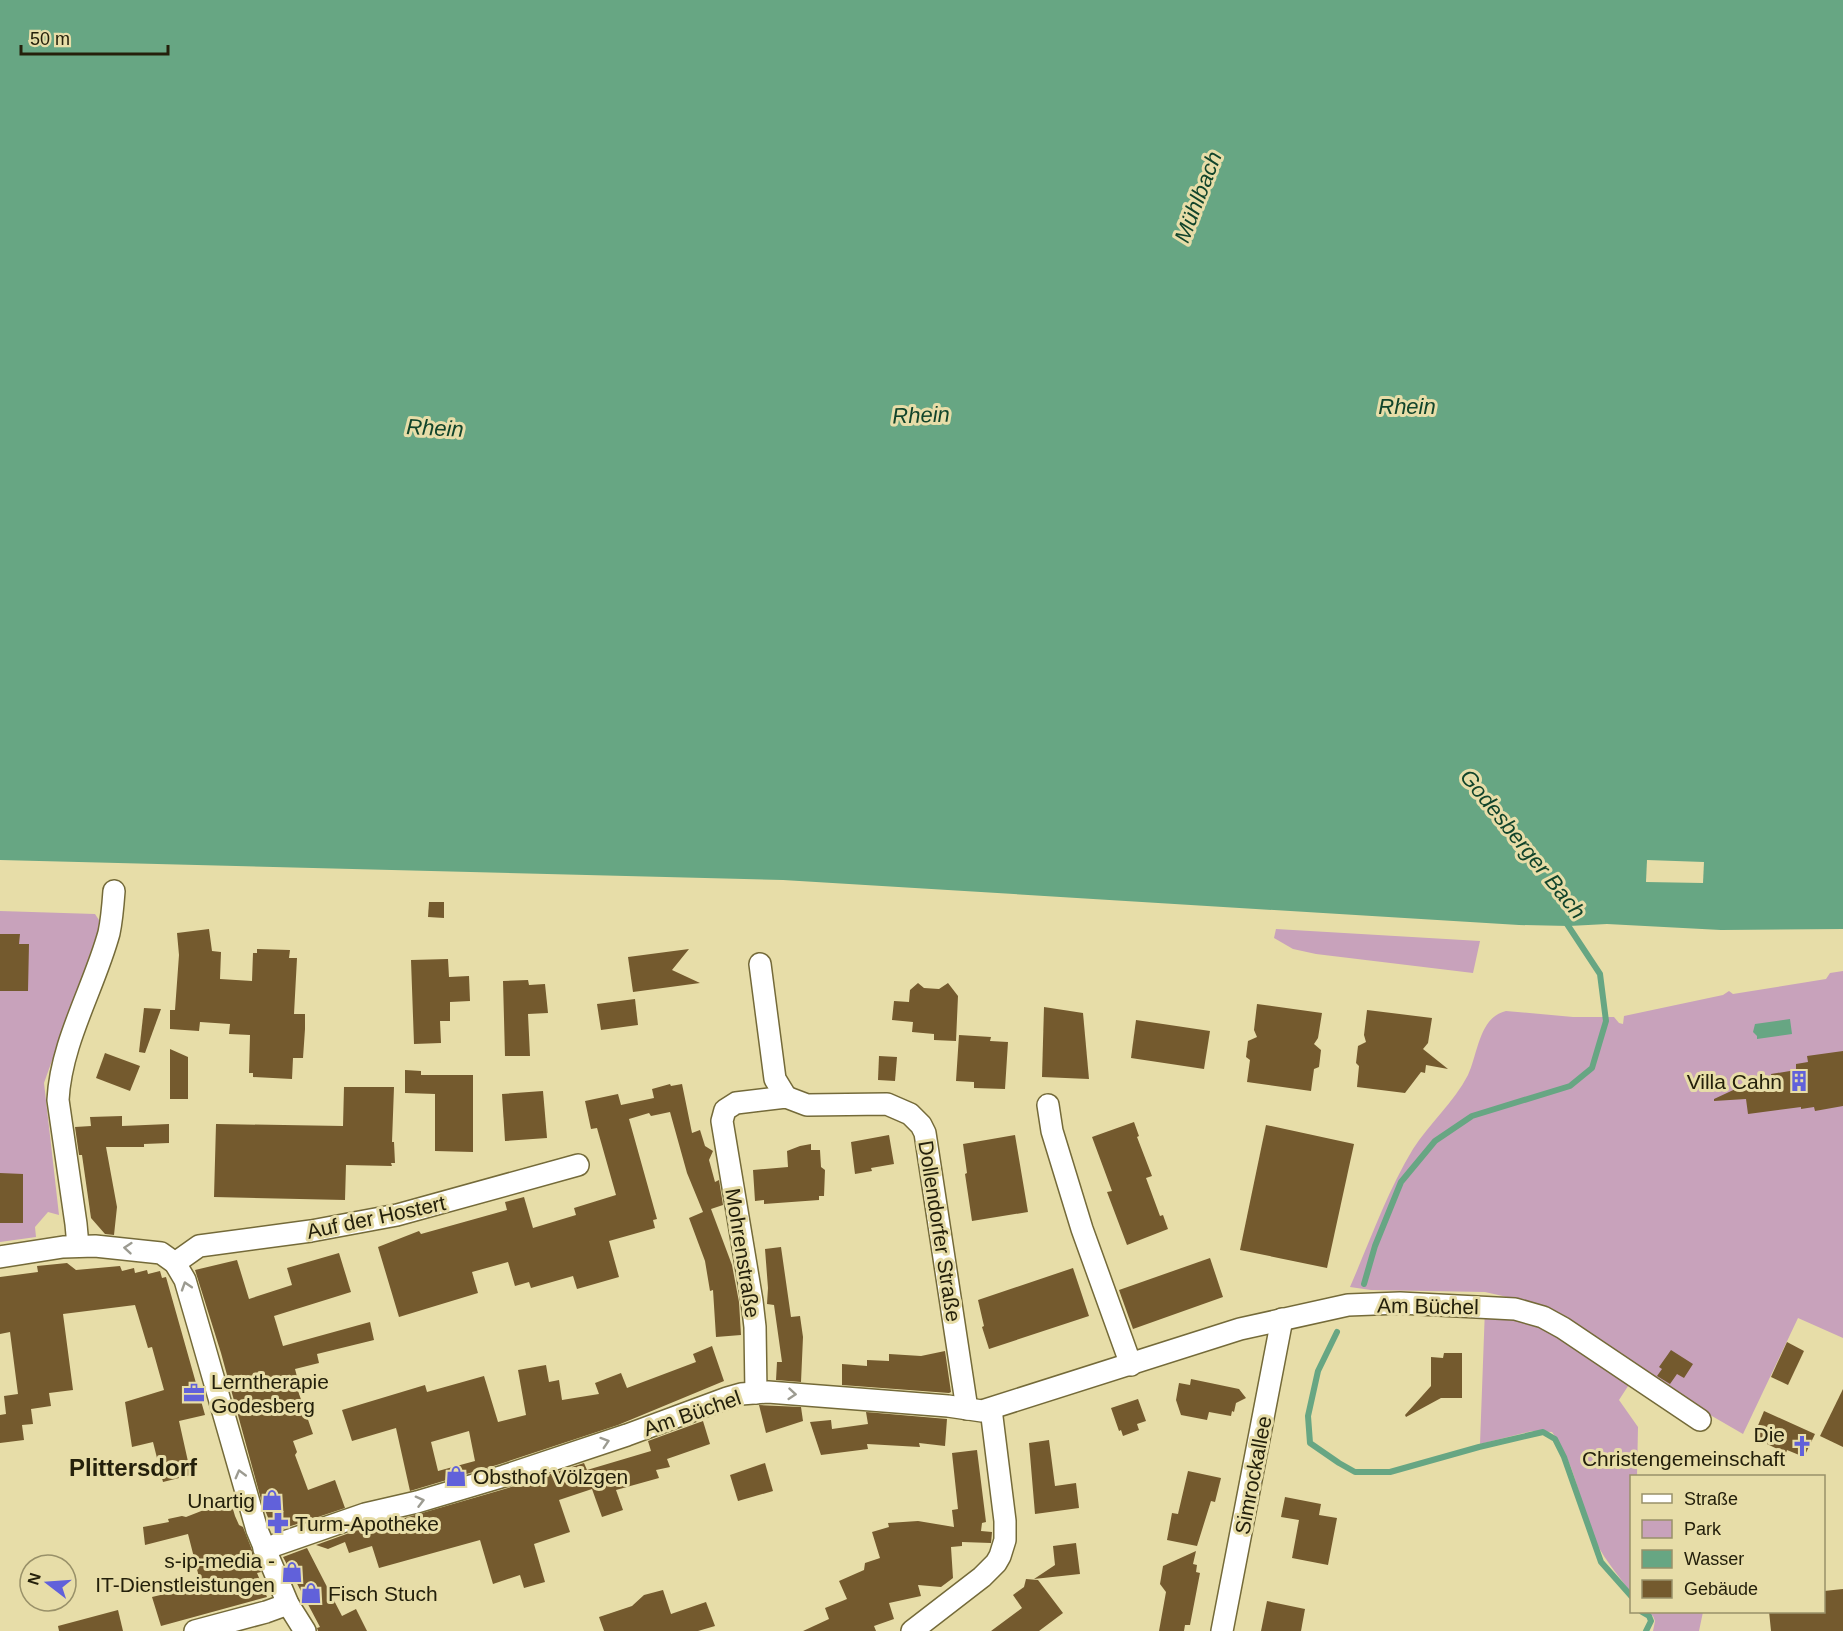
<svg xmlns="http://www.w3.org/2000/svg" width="1843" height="1631" viewBox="0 0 1843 1631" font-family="Helvetica,sans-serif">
	<rect width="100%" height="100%" fill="#e7dda8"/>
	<g fill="#c8a2bb">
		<path d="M0,911L95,914L101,923L44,1083L59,1215L48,1212L35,1227L36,1237L0,1242Z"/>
		<path d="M1276,929L1480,941L1473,973L1316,954L1293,949L1274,938Z"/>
		<path d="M1843,971V1338L1798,1318L1743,1434L1674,1394L1542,1305L1485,1292L1371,1290L1350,1287C1370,1241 1387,1192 1413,1149C1429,1124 1454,1102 1468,1075C1478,1054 1479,1017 1506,1011L1573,1017H1614L1619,1023L1623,1024L1624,1016L1723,995L1729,991L1733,994L1826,979L1830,973Z"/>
		<path d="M1485,1308L1534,1317L1630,1383L1619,1400L1638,1427L1637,1476H1632L1631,1593C1617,1573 1600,1555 1591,1531C1579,1497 1574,1461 1552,1432L1532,1431L1480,1444Z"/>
		<path d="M1646,1612H1703L1699,1631H1653L1655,1621L1653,1616Z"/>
	</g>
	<g fill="#67a683">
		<path d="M0,0H1843V929L1721,930L1607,924L1569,926L1519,925L783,880L0,860Z"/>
		<path d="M1790,1019L1792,1034L1757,1039V1036L1753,1032L1755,1024Z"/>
	</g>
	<path fill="#e7dda8" d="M1647,860L1704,862L1703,883L1646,882Z"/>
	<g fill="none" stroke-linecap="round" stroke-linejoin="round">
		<g stroke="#67a683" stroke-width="6">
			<path d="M1364,1284L1375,1246L1401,1182L1435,1141L1472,1116L1570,1086L1592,1068L1606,1021L1600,974L1565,921"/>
			<path d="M1337,1332L1318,1371L1308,1416L1310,1443L1339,1463L1355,1472H1390L1479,1447L1543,1432L1555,1439L1564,1457L1601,1562L1632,1597"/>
			<path d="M1642,1612L1649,1616L1651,1621L1646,1631"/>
		</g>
	</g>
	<g fill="#745a2e" fill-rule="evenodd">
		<path d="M429,902H444V918L428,917Z"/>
		<path d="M209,929L212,951L221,952L220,979L252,981L253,953H257V949L290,950L289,958H297L294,1014H305V1029L303,1058H293L292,1079L253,1077V1073H249L250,1035L229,1034L230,1024L200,1022L199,1031L170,1029V1010H175L179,955L177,933Z"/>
		<path d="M0,934H20L19,944H29L28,991H0Z"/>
		<path d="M689,949L672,970L700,983L633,992L628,957Z"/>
		<path d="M448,959L449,977L469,976L470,1001L450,1002V1021H440L441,1043L414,1044L411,960Z"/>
		<path d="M528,980L529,985L545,984L548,1013L528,1014L530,1056H505L503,981Z"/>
		<path d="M918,983L924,988L939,989L948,983L958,996L956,1041L934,1040V1034L912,1032L913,1022L892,1020L894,1001L909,1002L910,990Z"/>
		<path d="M635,999L638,1025L601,1030L597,1004Z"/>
		<path d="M1257,1004L1322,1013L1318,1038L1314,1044L1321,1050L1319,1067L1314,1069L1311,1091L1247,1082L1250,1060L1246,1057L1248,1041L1257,1037L1254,1030Z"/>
		<path d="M1044,1007L1083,1013L1089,1079L1042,1077Z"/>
		<path d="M144,1008L161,1009L145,1053L139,1052Z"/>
		<path d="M1367,1010L1432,1018L1428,1043L1423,1049L1448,1069L1426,1065L1425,1073L1421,1072L1405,1093L1357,1087L1359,1066L1356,1063L1358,1046L1366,1042L1364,1035Z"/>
		<path d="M1136,1020L1210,1031L1204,1069L1131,1058Z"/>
		<path d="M959,1035L991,1037L990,1041L1008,1042L1005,1089L974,1088V1082L956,1081Z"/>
		<path d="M170,1049L188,1057V1099H170Z"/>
		<path d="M1843,1051V1106L1815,1111L1814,1107L1801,1109V1107L1748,1114L1746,1099L1714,1101V1099L1744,1085V1083L1772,1079L1771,1074L1796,1070V1064L1808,1062L1807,1056Z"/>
		<path d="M105,1053L140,1066L130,1091L96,1078Z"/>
		<path d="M879,1056L897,1057L895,1081L878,1080Z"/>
		<path d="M405,1070L421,1071V1075H473V1152L435,1151V1094L405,1093Z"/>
		<path d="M670,1084L671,1086L682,1084L692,1133L700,1130L705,1146L713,1151L709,1160L715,1182L719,1180L723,1205L711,1209L732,1265L739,1302L741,1335L716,1337L713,1290L710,1291L705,1261L689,1218L703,1212L687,1173L670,1112L651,1116L649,1113L629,1119L657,1219L653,1220L655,1228L609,1241L619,1277L577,1289L573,1276L531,1288L529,1282L515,1286L508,1262L472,1272L478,1293L399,1317L378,1247L419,1231L421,1234L507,1210L505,1202L524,1197L533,1228L576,1215L574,1208L616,1195L597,1128L591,1129L585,1101L618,1094L621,1105L654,1098L652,1089Z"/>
		<path d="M344,1087H394L392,1142H394L395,1163H391L392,1166L346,1165L345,1200L214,1197L216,1124L343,1126Z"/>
		<path d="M543,1091L547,1138L505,1141L502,1094Z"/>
		<path d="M122,1116V1126L169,1124V1143L144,1144V1147H106L117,1207L114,1235L105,1234L91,1218L82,1155H79L75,1127L91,1126L90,1117Z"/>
		<path d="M1134,1122L1139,1136L1137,1137L1152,1176L1146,1178L1160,1216L1163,1215L1168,1229L1127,1245L1107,1192L1112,1191L1092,1137Z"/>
		<path d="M1266,1125L1354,1144L1327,1268L1240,1250Z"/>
		<path d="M889,1135L894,1164L871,1168L872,1171L855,1174L851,1142Z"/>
		<path d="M1015,1135L1028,1212L972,1221L965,1174L967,1173L963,1144Z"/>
		<path d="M811,1144V1150H820L821,1167L825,1170L824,1196H819V1200L764,1204V1200L755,1201L753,1170L788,1167L787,1151L800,1146Z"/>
		<path d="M0,1173L23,1174V1223H0Z"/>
		<path d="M781,1247L791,1317L800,1316L803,1337L801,1382L776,1380L777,1362H782L774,1305L767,1304L768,1288L765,1249Z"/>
		<path d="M339,1253L351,1292L274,1316L283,1346L370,1322L374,1340L317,1354L319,1363L295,1369L300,1388H297L313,1434L293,1441L297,1452L295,1455L308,1490L335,1480L345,1508L279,1530L272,1527L262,1503L221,1353L195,1270L237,1260L249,1299L292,1285L287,1268Z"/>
		<path d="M1210,1258L1223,1297L1133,1329L1119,1290Z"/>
		<path d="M67,1263L76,1270L120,1266L122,1271L134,1268L135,1273L147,1270L148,1274L160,1271L162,1278L166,1277L205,1415L179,1421L191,1475L163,1482L153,1442L132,1447L125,1402L164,1390L152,1347L148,1348L135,1305L63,1314L73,1390L49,1393L51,1406L31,1409L33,1424L22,1425L24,1440L0,1443V1415L6,1414L4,1396L18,1394L10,1332L0,1334V1277L38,1272L37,1266Z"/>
		<path d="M1073,1268L1089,1316L989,1349L982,1327L984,1326L978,1300Z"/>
		<path d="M1787,1342L1804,1351L1788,1385L1771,1377Z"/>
		<path d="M712,1346L724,1381L618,1425L500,1464L410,1491L396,1428L352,1441L342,1410L425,1385L427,1392L484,1376L498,1422L526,1415L518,1370L546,1365L549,1382L559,1380L562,1400L599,1394L595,1383L621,1373L627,1388L696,1362L693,1354ZM469,1431L475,1461L438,1471L431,1442Z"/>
		<path d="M1671,1350L1693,1364L1684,1378L1677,1374L1670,1384L1657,1376L1662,1369L1659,1367Z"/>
		<path d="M945,1351L951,1392L949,1393L842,1385V1364L867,1366V1360L889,1361V1354L921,1356Z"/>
		<path d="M1444,1353H1462V1398H1441L1406,1417L1405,1415L1431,1386V1357L1443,1358Z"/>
		<path d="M1191,1379L1239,1389L1246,1398L1236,1403L1234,1412L1232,1411L1231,1416L1209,1412L1207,1420L1181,1415L1176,1400L1179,1383L1190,1385Z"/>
		<path d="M1843,1389V1447L1820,1436Z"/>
		<path d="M1138,1399L1146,1421L1137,1424L1139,1430L1123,1436L1121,1430L1119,1431L1111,1408Z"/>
		<path d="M759,1405L801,1407L803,1421L766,1433Z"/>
		<path d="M1764,1411L1815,1434L1804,1457L1787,1450L1786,1453L1767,1444L1768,1441L1754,1435Z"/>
		<path d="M866,1412L947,1419L945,1446L919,1443L920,1447L867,1444L868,1449L821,1455L810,1422L831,1420L832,1429L868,1424Z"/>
		<path d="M703,1421L710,1444L667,1459L670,1467L656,1470L659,1478L616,1490L623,1510L602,1517L592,1489L559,1500L570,1532L534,1544L545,1582L524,1588L520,1575L493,1584L480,1540L379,1568L372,1546L349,1553L345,1542L328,1549L316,1545L366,1527L367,1529L508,1488L584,1463L587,1470L651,1451L648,1441Z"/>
		<path d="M1049,1440L1055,1486L1076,1483L1079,1508L1035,1514L1029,1443Z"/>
		<path d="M977,1450L986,1522L982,1523L981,1531L992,1532L991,1543L962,1542V1546L951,1547L953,1578L941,1587L918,1585L921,1596L889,1603L894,1619L874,1626L876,1631H803L829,1619L825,1608L847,1599L839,1581L864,1570L865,1563L880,1558L872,1532L889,1527L888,1523L918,1521L954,1527L952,1510L958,1509L952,1453Z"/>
		<path d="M765,1463L773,1491L738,1501L730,1475Z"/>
		<path d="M1188,1471L1221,1478L1215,1502L1211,1501L1197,1546L1167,1540L1172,1513L1178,1514Z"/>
		<path d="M1285,1497L1321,1504L1319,1515L1337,1518L1328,1565L1292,1558L1299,1520L1281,1517Z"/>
		<path d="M230,1499L235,1516L239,1525L243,1527L259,1568L261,1572L257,1573L267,1597L161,1626L152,1597L169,1593L171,1589L200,1581L188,1534L145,1545L143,1527L169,1522L168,1519L182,1516L186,1517L209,1508L208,1505Z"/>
		<path d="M1076,1543L1080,1574L1034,1579L1055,1565L1053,1546Z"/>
		<path d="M307,1548L342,1616L356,1609L367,1631H318L317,1628L320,1627L283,1557Z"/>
		<path d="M1196,1551L1193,1564L1197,1565L1196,1572L1200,1573L1190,1625H1185L1184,1631H1159L1166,1592L1160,1584L1163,1566Z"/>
		<path d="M1026,1579L1038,1580L1063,1613L1039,1631H991L1022,1608L1013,1595L1024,1587Z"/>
		<path d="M1843,1589V1631H1771L1769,1611H1824V1591Z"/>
		<path d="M663,1590L671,1614L706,1602L715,1626L698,1631H604L599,1617L632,1606L644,1595Z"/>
		<path d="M1267,1601L1305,1609L1301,1631H1261Z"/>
		<path d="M118,1610L123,1631H59L58,1626Z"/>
	</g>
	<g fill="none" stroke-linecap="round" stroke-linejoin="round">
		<defs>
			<g id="street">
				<path d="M760,964L775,1079L786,1097"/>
				<path d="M1048,1105L1052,1131L1082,1229L1131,1365"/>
				<path d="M78,1246L76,1224L58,1100C61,1042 94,988 109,933C112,919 113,905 114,891"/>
				<path d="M0,1257L63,1247L95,1246L161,1253L175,1263L185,1280L201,1335L257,1530L288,1604L305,1631"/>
				<path d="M175,1263L199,1246L311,1231L397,1215L578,1165"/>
				<path d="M756,1393L755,1327L752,1301L722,1121L725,1110L736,1103L786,1097L807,1105L887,1104L910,1114L921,1125L925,1133L967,1409"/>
				<path d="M264,1549L365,1514L417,1502L504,1476L627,1435L727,1398L741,1394L768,1392L948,1406L982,1411L1240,1329L1348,1305L1400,1303L1515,1309L1543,1317L1563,1328L1700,1420"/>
				<path d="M195,1631L266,1612L288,1604"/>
				<path d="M912,1631L982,1577L996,1563L1000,1556L1005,1540V1521L991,1409"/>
				<path d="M1222,1631L1282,1319"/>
			</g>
		</defs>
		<use href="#street" stroke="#746a39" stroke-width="24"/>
		<use href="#street" stroke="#fff" stroke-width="21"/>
	</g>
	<defs><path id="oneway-chevron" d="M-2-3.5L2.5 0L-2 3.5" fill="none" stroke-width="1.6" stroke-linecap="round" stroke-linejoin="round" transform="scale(1.5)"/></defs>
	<g stroke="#9c9b91">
		<use href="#oneway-chevron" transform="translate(128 1248) rotate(-175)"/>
		<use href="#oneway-chevron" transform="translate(186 1286) rotate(-108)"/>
		<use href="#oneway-chevron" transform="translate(792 1394) rotate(5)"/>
		<use href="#oneway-chevron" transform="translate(605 1442) rotate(-18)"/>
		<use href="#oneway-chevron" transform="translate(240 1474) rotate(-105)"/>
		<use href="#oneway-chevron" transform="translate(420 1501) rotate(-15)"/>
	</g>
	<defs>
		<symbol id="building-bare" viewBox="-9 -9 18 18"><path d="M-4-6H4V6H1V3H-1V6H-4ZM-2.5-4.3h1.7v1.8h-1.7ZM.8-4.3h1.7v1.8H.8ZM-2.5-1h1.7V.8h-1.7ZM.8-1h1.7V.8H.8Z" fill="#6161da" stroke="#e7dda8" stroke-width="2.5" paint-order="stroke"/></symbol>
		<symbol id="office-bare" viewBox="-9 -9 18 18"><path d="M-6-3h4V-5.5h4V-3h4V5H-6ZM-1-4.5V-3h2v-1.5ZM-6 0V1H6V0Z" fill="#6161da" stroke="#e7dda8" stroke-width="2.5" paint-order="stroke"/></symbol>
		<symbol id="church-bare" viewBox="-9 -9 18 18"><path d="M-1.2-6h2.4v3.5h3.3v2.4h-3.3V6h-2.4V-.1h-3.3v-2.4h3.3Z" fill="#6161da" stroke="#e7dda8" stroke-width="2.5" paint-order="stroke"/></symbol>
		<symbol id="shop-bare" viewBox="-9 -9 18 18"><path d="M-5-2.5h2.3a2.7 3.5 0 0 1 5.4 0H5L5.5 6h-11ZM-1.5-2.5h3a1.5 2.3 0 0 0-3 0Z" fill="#6161da" stroke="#e7dda8" stroke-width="2.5" paint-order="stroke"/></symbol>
		<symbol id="pharmacy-bare" viewBox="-9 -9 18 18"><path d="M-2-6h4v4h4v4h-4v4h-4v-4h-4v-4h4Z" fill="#6161da" stroke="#e7dda8" stroke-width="2.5" paint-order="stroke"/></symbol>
	</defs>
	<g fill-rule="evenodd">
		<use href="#building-bare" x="1784" y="1066" width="30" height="30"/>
		<use href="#office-bare" x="179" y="1378" width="30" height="30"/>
		<use href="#church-bare" x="1787" y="1431" width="30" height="30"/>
		<use href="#shop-bare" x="441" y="1461" width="30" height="30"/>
		<use href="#shop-bare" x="257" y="1485" width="30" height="30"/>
		<use href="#pharmacy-bare" x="263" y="1508" width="30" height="30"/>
		<use href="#shop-bare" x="277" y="1557" width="30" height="30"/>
		<use href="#shop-bare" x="296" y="1578" width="30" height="30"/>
	</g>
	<g text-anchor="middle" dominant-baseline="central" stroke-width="6" stroke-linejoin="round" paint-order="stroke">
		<g font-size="21" fill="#24200b" stroke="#e7dda8" text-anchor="end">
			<text x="1782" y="1081">Villa Cahn</text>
			<text x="211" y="1381" text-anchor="start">Lerntherapie<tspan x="211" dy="24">Godesberg</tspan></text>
			<text x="1785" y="1434">Die<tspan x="1785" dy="24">Christengemeinschaft</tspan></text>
			<text x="473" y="1476" text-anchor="start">Obsthof Völzgen</text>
			<text x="255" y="1500">Unartig</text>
			<text x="295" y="1523" text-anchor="start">Turm-Apotheke</text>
			<text x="275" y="1560">s-ip-media -<tspan x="275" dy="24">IT-Dienstleistungen</tspan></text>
			<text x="328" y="1593" text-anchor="start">Fisch Stuch</text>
		</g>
		<g font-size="21" fill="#24200b" stroke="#e7dda8">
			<text transform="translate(376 1217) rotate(-12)">Auf der Hostert</text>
			<text transform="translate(940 1231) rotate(81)">Dollendorfer Straße</text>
			<text transform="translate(743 1253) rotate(81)">Mohrenstraße</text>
			<text transform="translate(1428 1306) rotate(1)">Am Büchel</text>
			<text transform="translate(692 1413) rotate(-19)">Am Büchel</text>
			<text transform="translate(1253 1475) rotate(-79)">Simrockallee</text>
		</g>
		<g font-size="22" font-style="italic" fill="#11442b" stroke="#e7dda8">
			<text transform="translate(1198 197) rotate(-69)">Mühlbach</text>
			<text x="1407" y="406">Rhein</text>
			<text transform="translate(921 415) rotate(-2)">Rhein</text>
			<text transform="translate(435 428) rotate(3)">Rhein</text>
			<text transform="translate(1523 844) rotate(51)">Godesberger Bach</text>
		</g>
		<g font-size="24" font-weight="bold" fill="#24200b" stroke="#e7dda8">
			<text x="133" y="1467">Plittersdorf</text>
		</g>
	</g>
	<rect x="1630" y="1475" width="195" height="138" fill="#e7dda8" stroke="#999169" stroke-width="1.5"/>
	<rect x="1642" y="1494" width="30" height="9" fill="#ffffff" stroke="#999169" stroke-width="1.5"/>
	<text x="1684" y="1505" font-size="18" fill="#24200b">Straße</text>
	<rect x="1642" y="1520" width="30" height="18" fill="#c8a2bb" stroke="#999169" stroke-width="1.5"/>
	<text x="1684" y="1535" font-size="18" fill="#24200b">Park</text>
	<rect x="1642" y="1550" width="30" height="18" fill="#67a683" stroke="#999169" stroke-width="1.5"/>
	<text x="1684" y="1565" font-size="18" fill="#24200b">Wasser</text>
	<rect x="1642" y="1580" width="30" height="18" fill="#745a2e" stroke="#999169" stroke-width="1.5"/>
	<text x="1684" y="1595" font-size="18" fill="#24200b">Gebäude</text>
	<g transform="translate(48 1583) rotate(287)"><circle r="28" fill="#e7dda8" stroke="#999169" stroke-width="1.5"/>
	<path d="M0-4.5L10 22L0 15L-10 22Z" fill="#6161da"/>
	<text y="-9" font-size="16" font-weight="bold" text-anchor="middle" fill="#24200b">N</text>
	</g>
	<path d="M21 45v9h147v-9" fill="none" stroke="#24200b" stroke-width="3"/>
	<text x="30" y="45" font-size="18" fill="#24200b" stroke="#e7dda8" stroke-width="4.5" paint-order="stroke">50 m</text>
</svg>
